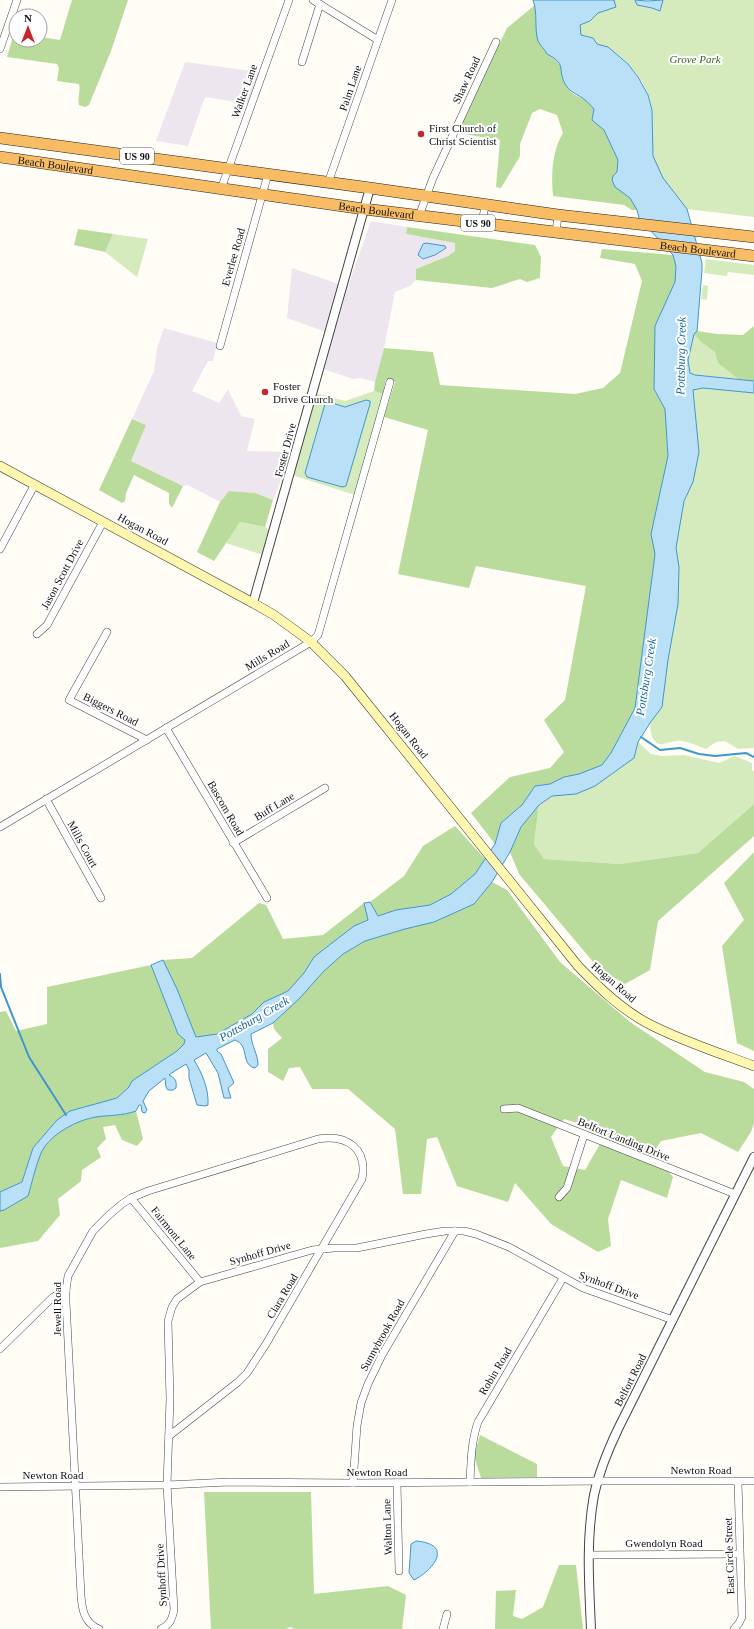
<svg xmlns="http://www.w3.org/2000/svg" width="754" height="1629" viewBox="0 0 754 1629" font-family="'Times New Roman',serif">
	<rect width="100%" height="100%" fill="#fffdf5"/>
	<g fill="#eee6ef">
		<path d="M185,62L259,72L249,104L205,97L188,146L156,141Z"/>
		<path d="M371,221L407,227L406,234L455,243V251L448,256L416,269V280L410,286L395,292L384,348L375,382L360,378L353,379L323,369L348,286Z"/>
		<path d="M292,268L339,284L326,332L287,318Z"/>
		<path d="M164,328L217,343L213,361H208L192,391L219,403L228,389L241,416L255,419L247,451L292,452L273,500L255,493L229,491L220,502L188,485L183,486L131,461L146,425L132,419L154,371L157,348Z"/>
	</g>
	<g fill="#d5ebbd" fill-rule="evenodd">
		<path d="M614,0H635L637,5L651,8L660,11L663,0H754V217L687,209C676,195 656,173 653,155C650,140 654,124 652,109C648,82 624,52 597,44L593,38L581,35L580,25L590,21L598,13L615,7Z"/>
		<path d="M113,234L148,239L137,277L105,252Z"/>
		<path d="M706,259L754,265V275L728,272L727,276L704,273Z"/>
		<path d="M703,285L708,286L707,300L701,299Z"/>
		<path d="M694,334L701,342L715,352L718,363L738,379L695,375L690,373L688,361Z"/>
		<path d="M703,388L754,393V748L738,749L725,741L716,742L706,749C698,746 690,742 682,741C675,740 670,743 663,744C652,746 650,730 650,723L662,707L668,660L678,604L679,567L676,548L684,501L693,482L699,452L693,390Z"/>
		<path d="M374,391L383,394L355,495L292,475L315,393L345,401ZM366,400L370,401V404L346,486L305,473L326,403L329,402L345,407Z"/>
		<path d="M240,522L265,527L270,530L263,555L226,543Z"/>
		<path d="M638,742L651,754L662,756L684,755L719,763L735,756L752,763V770L754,771V804L698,853L620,864L544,859L534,844L539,805L552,796L576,794L634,758Z"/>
	</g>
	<g fill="#b9dc9c" fill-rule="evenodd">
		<path d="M72,0H128L111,51L89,105L85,107L79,105C77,98 81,91 79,84L57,81L59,68L57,64L7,57L14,33L16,34V40H40V37L60,40Z"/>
		<path d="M535,5L539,42L545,49L547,54C568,65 558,76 571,92C575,96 581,97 585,100C588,102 591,106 594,109L592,120L604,130L618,160L617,172L613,176L614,186L630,198L637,210H632L624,205L553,196C551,175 552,151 563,133L557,115L540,109L532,113L520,144V156L501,188L496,187L500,140L463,134L461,128L463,120L507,28Z"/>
		<path d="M407,227L535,245L541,257L540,278L527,282L520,279L492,288L416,280V269L448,256L455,251V243L406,234Z"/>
		<path d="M78,229L113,234L105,252L74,245Z"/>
		<path d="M602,249L673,255L676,266L675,282L655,326L654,389L665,409L668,456L651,534L655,554L635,708L611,753L602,765L579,774L564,777L550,784L535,786L522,805L501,823L495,844L471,813L510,777L550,768L564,752L544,720L565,700L586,586L476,566L469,588L398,574L428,430L384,417L395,382L386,379L383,394L374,391L375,382L384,348L433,352L440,385L575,394L603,388L620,373L642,281L635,264L600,258Z"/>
		<path d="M754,326V381L738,379L718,363L715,352L701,342L694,334L697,331L718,334L743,335Z"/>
		<path d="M132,419L146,425L131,461L183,486L172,508L169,504V493L134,475L126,493L125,501L122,503L99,490Z"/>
		<path d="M229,491L255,493L273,500L265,527L240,522L214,561L197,552L220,502Z"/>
		<path d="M754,804V836L658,921L650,970L625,984L600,970L519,874L510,852L521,827L539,805L534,844L544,859L620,864L698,853Z"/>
		<path d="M455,826L485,859L475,874L451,894L430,905L396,910L378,916L370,902L404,876L423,846Z"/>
		<path d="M754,852V1051L737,1043L722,946L744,920L724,883Z"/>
		<path d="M492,882L507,890L560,962L630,1022L705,1072L744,1082L754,1089V1123L751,1132L738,1152L701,1133L661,1141L653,1153L673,1177L667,1198L621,1180L608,1219L611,1246L598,1252L551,1224L515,1183L508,1202L457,1186L437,1137L427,1139L421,1194H403L395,1129L348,1089H312L300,1067L289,1068L283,1081L268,1072V1049L282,1038L274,1029L273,1023L300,998L323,972L343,954L365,941L405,929L434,922L474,904ZM564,1119L580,1124L600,1144L585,1170L563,1166L551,1137Z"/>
		<path d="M259,903L266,905L283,939L323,935L364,903L368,920L354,926L314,957L304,973L288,991L264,1002L252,1014L217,1034L196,1037L177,989L163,960L192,958Z"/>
		<path d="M151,965L178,1034L185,1040L184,1044L177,1051L132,1081L129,1087L117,1098L70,1111L57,1120L33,1148L22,1182L0,1192V1012L6,1011L16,1031L47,1024V987Z"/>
		<path d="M136,1111L143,1139L137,1146L122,1140L115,1125L103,1127L106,1139L97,1148L101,1157L82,1170L81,1181L58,1199L60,1215L38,1241L0,1248V1211L4,1210L28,1196C32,1182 36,1164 42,1151C51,1134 77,1120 96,1117C109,1115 122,1116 136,1111Z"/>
		<path d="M480,1435L537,1464V1477L481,1478L474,1456Z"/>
		<path d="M204,1492H311L314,1594L388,1586L406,1595L402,1629H295L290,1627L286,1629H211Z"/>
		<path d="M559,1565H576L583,1629H495L496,1591L516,1590L513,1616L522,1619L543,1607Z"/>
	</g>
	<g fill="#b9e0f7" stroke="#3f96cf">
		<path d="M533,0H614L616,7L598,13L590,21L580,25L581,35L593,38L597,44L608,47L628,64L638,77L648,95L652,110L653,156L663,178L687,209L702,263V270L697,331L694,334L688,360L690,373L695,375L754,381V393L703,388L693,390L699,452L693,482L684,501L676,548L679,567L678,604L668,660L662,707L650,723L638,742L634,758L595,786L576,794L552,796L539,805L521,827L510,852L492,882L474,904L434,922L405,929L365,941L343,954L323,972L300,998L273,1023L251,1034C251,1045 258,1054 258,1065L255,1068C243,1066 247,1051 241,1044C239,1042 237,1041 235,1040L217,1049V1051L221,1054L234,1083L228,1088L231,1098H224L218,1073L206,1053L194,1060C202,1073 209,1089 208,1105L205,1106L197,1105L189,1078V1070L186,1064L170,1074L169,1075C175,1078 177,1081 176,1088L173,1090H168L166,1087L165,1078L149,1091L143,1101L147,1110L145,1113L142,1112L141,1105H139L136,1111C122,1116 109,1115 96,1117C77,1120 51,1134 42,1151C36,1164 32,1183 28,1196L4,1210L0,1211V1192L22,1182L33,1148L57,1120L70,1111L117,1098L129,1087L132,1081L177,1051L184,1044L185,1040L178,1034L151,965L163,960L177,989L196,1037L217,1034L252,1014L264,1002L288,991L304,973L314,957L354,926L368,920L364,903L370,902L378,916L396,910L430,905L451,894L475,874L495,844L501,823L522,805L535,786L550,784L564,777L579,774L602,765L611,753L635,708L655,554L651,534L668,456L665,409L654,389L655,326L675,282L676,266L673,255L639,218L637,210L630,198L615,187L612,180L613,176L617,172L618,160L604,130L592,120L594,109C591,106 588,102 585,100C578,94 570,93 565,84C557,68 567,64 547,54C545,49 540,46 538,41C534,28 538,13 533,0Z"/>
		<path d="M635,0L647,1L663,0L660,11L652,8L637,5Z"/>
		<path d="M426,243L445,246L446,248L435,255L423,259L418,255L423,244Z"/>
		<path d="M366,400L370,401V404L346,486L342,487L307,477L305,473L325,404L329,402L345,407Z"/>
		<path d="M416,1541C453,1544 435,1569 414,1580L409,1573L411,1544Z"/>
	</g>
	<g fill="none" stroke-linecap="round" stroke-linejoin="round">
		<g stroke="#3f96cf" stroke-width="2">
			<path d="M641,737L660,750L680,748L699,754L715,756L746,753L754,757"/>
			<path d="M0,974L1,987L29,1057L66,1115"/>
		</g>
		<defs>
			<g id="minor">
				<path d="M313,0L378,40"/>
				<path d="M0,49L17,0"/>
				<path d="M302,62L320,4"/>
				<path d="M328,183L392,0"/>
				<path d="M221,189L289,0"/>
				<path d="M419,216L433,178L496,42"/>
				<path d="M482,224L485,205"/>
				<path d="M556,233L558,215"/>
				<path d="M220,346L268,174"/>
				<path d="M0,549L35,484"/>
				<path d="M107,632L69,700L147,740"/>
				<path d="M37,634L47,625L103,522"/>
				<path d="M166,728L267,898"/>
				<path d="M46,799L101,898"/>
				<path d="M0,827L311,642L318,635L390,382"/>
				<path d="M233,843L325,788"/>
				<path d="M504,1109L518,1108L735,1194"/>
				<path d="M559,1197L567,1188L584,1135"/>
				<path d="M131,1198L200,1282"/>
				<path d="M0,1349L53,1297L66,1290"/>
				<path d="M470,1482C471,1462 471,1442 478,1422L563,1278"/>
				<path d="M353,1483L357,1426L361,1403L368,1384L382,1355L455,1231"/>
				<path d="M397,1483L399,1571"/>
				<path d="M0,1487L167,1485L229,1482L353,1483L606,1481H754"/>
				<path d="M589,1555L739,1554"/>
				<path d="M99,1629C84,1623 82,1609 81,1595L66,1302V1290L68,1276L93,1231L109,1215L122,1204L131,1198L148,1191L318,1139C346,1134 368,1148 362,1179L266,1344L247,1373L238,1382L169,1436"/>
				<path d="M161,1629C170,1625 172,1619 174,1610L167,1485L170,1399L168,1321L172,1307L177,1299L200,1282L312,1250L334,1248H357L426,1234L445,1231H464L476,1234L509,1247L583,1288L673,1320"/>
				<path d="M443,1629L447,1614"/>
				<path d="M734,1629L739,1623L742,1617L738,1482"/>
			</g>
			<g id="tertiary">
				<path d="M253,603L370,188"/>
				<path d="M591,1629C589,1584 586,1539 594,1495C599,1472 608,1450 618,1429L754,1157"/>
			</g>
			<path id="secondary" d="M0,466L253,603L274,615L311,642L345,676L578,966C599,988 622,1010 649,1024C682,1041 719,1053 754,1066"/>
			<g id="trunk">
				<path d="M0,138L370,188L558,215L754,237"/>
				<path id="s1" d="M0,157L364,209L754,256"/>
			</g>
		</defs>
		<use href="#minor" stroke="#444" stroke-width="8"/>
		<use href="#tertiary" stroke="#444" stroke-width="10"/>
		<use href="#secondary" stroke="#333" stroke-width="10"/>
		<use href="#trunk" stroke="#222" stroke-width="12"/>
		<use href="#minor" stroke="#fff" stroke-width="7"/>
		<use href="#tertiary" stroke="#fff" stroke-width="8"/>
		<use href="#secondary" stroke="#fff6b0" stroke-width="9"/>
		<use href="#trunk" stroke="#f7bc64" stroke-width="11"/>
	</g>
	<g fill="#c4262e" stroke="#fff" stroke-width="1.5">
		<circle cx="421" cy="134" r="4"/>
		<circle cx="265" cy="392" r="4"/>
	</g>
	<g text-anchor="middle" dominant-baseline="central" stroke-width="4" stroke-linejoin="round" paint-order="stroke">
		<g fill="#fff" stroke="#585858" stroke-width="1">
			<rect x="120" y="148" width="34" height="16" rx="3"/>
			<rect x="461" y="215" width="34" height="16" rx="3"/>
		</g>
		<g font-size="10" font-weight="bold" fill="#111">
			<text x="137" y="156">US 90</text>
			<text x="478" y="223">US 90</text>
		</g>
		<g font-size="11" font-style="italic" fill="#2f6b1f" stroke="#fff">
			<text x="695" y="59">Grove Park</text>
		</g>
		<g font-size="11" fill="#111" stroke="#fff">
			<text transform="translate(466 80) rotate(-65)">Shaw Road</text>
			<text transform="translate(350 88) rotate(-71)">Palm Lane</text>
			<text transform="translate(244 91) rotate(-70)">Walker Lane</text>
			<text stroke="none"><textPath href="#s1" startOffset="56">Beach Boulevard</textPath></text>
			<text stroke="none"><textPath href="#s1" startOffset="380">Beach Boulevard</textPath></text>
			<text stroke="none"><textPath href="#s1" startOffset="704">Beach Boulevard</textPath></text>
			<text transform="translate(233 257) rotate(-74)">Everlee Road</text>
			<text transform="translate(285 450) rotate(-75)">Foster Drive</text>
			<text transform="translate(143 529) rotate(28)">Hogan Road</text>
			<text transform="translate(62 574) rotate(-62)">Jason Scott Drive</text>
			<text transform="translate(267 655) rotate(-31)">Mills Road</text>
			<text transform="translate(111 709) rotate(27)">Biggers Road</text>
			<text transform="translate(409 735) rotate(52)">Hogan Road</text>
			<text transform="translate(274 806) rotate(-31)">Buff Lane</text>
			<text transform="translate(226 808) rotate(60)">Bascom Road</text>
			<text transform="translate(83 844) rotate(61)">Mills Court</text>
			<text transform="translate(614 982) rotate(41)">Hogan Road</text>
			<text transform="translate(624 1139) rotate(22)">Belfort Landing Drive</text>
			<text transform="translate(174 1233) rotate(51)">Fairmont Lane</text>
			<text transform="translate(260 1253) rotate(-16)">Synhoff Drive</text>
			<text transform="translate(609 1285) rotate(20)">Synhoff Drive</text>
			<text transform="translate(282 1296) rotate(-59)">Clara Road</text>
			<text transform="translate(57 1309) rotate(-90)">Jewell Road</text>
			<text transform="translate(382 1335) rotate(-61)">Sunnybrook Road</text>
			<text transform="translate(495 1371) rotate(-59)">Robin Road</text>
			<text transform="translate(630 1380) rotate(-63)">Belfort Road</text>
			<text x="701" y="1470">Newton Road</text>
			<text x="377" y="1472">Newton Road</text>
			<text x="53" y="1475">Newton Road</text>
			<text transform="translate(387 1527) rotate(-92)">Walton Lane</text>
			<text x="664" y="1543">Gwendolyn Road</text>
			<text transform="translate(729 1556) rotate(-92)">East Circle Street</text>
			<text transform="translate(161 1575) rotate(-93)">Synhoff Drive</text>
		</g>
		<g font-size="11" fill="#111" stroke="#fff" text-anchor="start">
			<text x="429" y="128">First Church of<tspan x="429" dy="13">Christ Scientist</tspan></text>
			<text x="273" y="386">Foster<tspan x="273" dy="13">Drive Church</tspan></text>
		</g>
		<g font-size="12" font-style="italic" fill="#1768a6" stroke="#fff">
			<text transform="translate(681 356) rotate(-89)">Pottsburg Creek</text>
			<text transform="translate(646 677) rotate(-81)">Pottsburg Creek</text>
			<text transform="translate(254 1019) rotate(-30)">Pottsburg Creek</text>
		</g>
	</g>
	<g transform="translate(28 28)"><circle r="19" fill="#ffffff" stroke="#a0a0a0"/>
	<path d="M0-3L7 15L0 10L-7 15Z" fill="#c4262e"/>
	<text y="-6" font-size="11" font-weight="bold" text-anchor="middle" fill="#111111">N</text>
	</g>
</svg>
